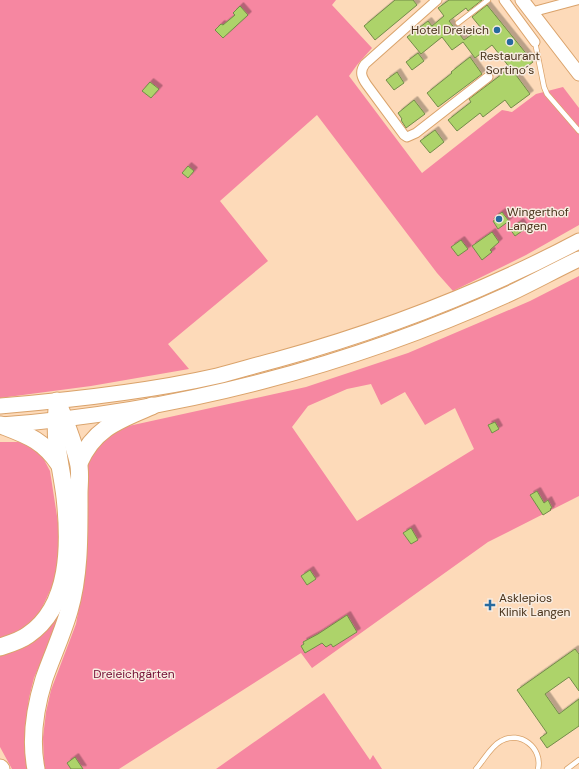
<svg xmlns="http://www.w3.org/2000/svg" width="579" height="769" viewBox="0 0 579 769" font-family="'DM Sans',sans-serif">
	<defs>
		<filter id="shadow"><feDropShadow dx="3.5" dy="-3.5" stdDeviation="0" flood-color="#0004"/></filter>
	</defs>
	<rect width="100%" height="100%" fill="#fddab9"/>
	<g fill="#f687a1" fill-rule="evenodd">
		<path d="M0,0H336L332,5L372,48L357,65L349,76L422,173L502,110L512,112L536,94L563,87L579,108V225L526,255L453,291L437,273L317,115L220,201L268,261L168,344L189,369L91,386L0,398Z"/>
		<path d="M579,276V496L488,542L312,668L301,653L119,769H44L43,737L46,712L51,690L76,624L82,591L86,542L88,465L94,448L107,437L124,427L306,387L408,353L530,301ZM371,384L381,405L405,392L425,425L455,408L474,449L357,521L292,427L308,406L347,389Z"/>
		<path d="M0,442H19L38,448L50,471L61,542L58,574L39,614L24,629L9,637L0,639Z"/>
		<path d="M67,581L60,618L34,678L29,698L26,725L28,769H12L0,747V652L26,641Z"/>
		<path d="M324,693L370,760L373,755L382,769H216Z"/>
	</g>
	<g fill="#add36b" stroke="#738c49" filter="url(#shadow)">
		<path d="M395,0H413L417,5L375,40L364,26Z"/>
		<path d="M449,0H482L468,11L466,8L449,21L464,40L481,28L472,17L487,5L533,62L516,75L530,94L511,108L505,100L483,117L480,113L457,131L448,120L471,102L469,99L510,68L492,45L475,58L463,42L452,50L442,37L421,54L407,37L428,21L432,26L444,16L438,8Z"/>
		<path d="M240,6L248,15L223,38L215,30L221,24L223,25L235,15L233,13Z"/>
		<path d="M418,53L424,61L412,70L406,62Z"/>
		<path d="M470,57L482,74L438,107L427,93L452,73L451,72Z"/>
		<path d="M397,72L404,83L394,90L386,80Z"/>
		<path d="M150,82L159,89L151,98L142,91Z"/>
		<path d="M414,100L425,114L406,128L401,120L402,119L398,113Z"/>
		<path d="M435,130L444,142L430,153L420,141Z"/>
		<path d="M188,166L194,171L188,178L182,173Z"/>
		<path d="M502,212L509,221L498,229L493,221L495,220L494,218Z"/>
		<path d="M520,222L525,229L515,236L510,229Z"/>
		<path d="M492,232L499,242L490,250L492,252L482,260L472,246Z"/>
		<path d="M461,240L468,249L458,256L451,247Z"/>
		<path d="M495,422L499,429L492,433L488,425Z"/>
		<path d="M537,491L544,503L548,500L552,508L550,509L551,510L543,515L530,495Z"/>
		<path d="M411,528L418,540L411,544L403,533Z"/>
		<path d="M310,570L316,579L307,585L301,576Z"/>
		<path d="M347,615L357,632L333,647L331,644L326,647L322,643L305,653L301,646L304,644L303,642L318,634Z"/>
		<path d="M575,649L579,654V691L569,677L545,694L559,714L579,699V726L547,748L540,738L547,733L517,690Z"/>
		<path d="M75,757L83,769H71L67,763Z"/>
	</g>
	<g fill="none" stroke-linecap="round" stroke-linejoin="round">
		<defs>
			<g id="service">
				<path d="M458,23L488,0"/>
				<path d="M535,42L544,87L547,94L579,131"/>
				<path d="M476,769C484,760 491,746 501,741C520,730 543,748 538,769"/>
				<path d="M567,769L579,760"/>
			</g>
			<g id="minor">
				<path d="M437,0L365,64C359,72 362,78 367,85L404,135L407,137L416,133L488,77"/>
				<path d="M504,0L535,42"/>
				<path d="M532,12L577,0"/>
			</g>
			<path id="secondary" d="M522,0L579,74"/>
			<g id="primary">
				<path d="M0,406C72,400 147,392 217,376C237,371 256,365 276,360C381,331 483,292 579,241"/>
				<path d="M1,425C176,412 351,366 511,293C534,282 556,270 579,259"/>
			</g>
			<g id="motorway">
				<path d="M1,425C27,435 43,440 59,464"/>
				<path d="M79,463C94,428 119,420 152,406"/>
				<path d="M0,647C9,644 20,641 28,635C71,606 70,543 65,497C63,480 59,463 57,445C56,433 56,421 57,409"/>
				<path d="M0,768L1,769"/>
				<path d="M36,769C30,739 35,708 44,679C52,656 62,635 69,611C80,574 79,533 79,494C79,484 81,471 78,461C73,440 65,421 57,401"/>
			</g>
		</defs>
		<use href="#service" stroke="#daa36b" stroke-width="6"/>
		<use href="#minor" stroke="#daa36b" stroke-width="11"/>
		<use href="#secondary" stroke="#daa36b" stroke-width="15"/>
		<use href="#primary" stroke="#daa36b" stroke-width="17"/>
		<use href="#motorway" stroke="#daa36b" stroke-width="19"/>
		<use href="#service" stroke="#fff" stroke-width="4.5"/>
		<use href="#minor" stroke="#fff" stroke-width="9"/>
		<use href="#secondary" stroke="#fff" stroke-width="13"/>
		<use href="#primary" stroke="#fff" stroke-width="15"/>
		<use href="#motorway" stroke="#fff" stroke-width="17"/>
	</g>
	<g fill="#266a9f" stroke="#f8ece1" stroke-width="1.5">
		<circle cx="497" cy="30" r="4"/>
		<circle cx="510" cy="42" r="4"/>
		<circle cx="499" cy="219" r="4"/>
		<path d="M488 599h4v4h4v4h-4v4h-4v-4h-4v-4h4z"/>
	</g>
	<g text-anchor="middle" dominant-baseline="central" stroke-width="3" stroke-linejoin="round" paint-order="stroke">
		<g font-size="12" fill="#48321a" stroke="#f8ece1" text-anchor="start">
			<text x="489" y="30" text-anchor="end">Hotel Dreieich</text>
			<text x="510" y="56" text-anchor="middle">Restaurant<tspan x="510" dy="14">Sortino´s</tspan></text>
			<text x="507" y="212">Wingerthof<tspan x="507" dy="14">Langen</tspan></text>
			<text x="499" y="598">Asklepios<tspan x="499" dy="14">Klinik Langen</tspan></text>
		</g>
		<g font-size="12" fill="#720c33" stroke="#f8ece1">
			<text x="134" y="674">Dreieichgärten</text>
		</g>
	</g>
</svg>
